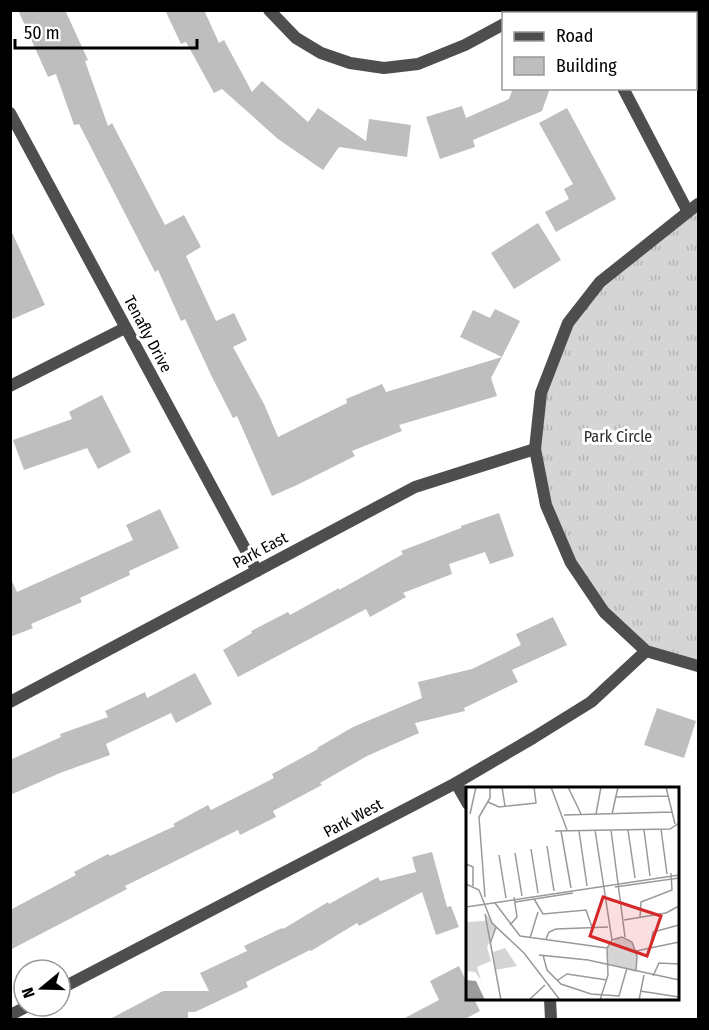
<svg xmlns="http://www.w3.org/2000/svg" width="709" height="1030" viewBox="0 0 709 1030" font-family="'Fira Sans Condensed',sans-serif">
	<defs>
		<pattern id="grass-tufts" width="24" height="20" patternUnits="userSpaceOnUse" patternTransform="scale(1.5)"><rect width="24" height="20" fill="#d5d5d5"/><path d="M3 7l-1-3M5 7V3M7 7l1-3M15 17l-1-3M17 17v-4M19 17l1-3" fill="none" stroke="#b5b5b5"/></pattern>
	</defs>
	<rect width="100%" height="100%" fill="#fff"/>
	<path fill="url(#grass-tufts)" d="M698,204V666L646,651L604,612L546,505L535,449L541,393L568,323L600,282Z"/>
	<g fill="#bebebe">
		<path d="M18,10H65L88,60L85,61L108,126L112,123L165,225L184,215L201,247L186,256L216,321L234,313L247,340L233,347L264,404L278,437L347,403L346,399L382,384L386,392L502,357L491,378L497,396L399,425L402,431L352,451L355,456L297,485L272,496L237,416L233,418L212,377L185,319L181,321L158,270L155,272L79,124L74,125L56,74L48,77Z"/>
		<path d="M165,10H204L219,43L224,40L252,92L262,81L308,122L318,108L366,141L369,119L411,125L407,157L339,147L323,170L278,139L222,89L214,93L186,42L181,44Z"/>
		<path d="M513,88H550L542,111L473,140L475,147L440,159L426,117L462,106L466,118L509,99Z"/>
		<path d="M567,108L616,199L556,232L545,212L569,199L564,189L573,184L539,123Z"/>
		<path d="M538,223L561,260L514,289L491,253Z"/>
		<path d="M10,228L45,305L10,320Z"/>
		<path d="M495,309L520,321L502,357L460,337L473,310L490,318Z"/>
		<path d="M102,395L131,452L98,469L87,448L24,470L13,440L72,419L69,412Z"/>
		<path d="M160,509L179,548L129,571L130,575L80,598L82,602L31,624L33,628L10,637V577L17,592L133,540L126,525Z"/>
		<path d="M499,513L514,556L490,564L485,552L449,564L452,574L403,593L406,597L370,617L366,609L238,677L223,650L252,633L251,631L288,612L290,615L339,588V590L403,554L401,551L461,528V526Z"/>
		<path d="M553,617L567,645L512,670L518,682L464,708L465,711L415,723L419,733L367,756L320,783L322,785L273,811L276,817L240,835L238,830L125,886L127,889L10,950V910L76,875L74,872L108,854L110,856L175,826L173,824L208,805L211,810L274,778L272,774L318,749L317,748L353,727L422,698L418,682L472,669L521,645L516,634Z"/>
		<path d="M195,673L212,704L176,723L171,713L106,744L110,755L60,773L10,795V760L61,737L60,734L108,717L105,711L145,692L147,698Z"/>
		<path d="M657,708L696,721L684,758L644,745Z"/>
		<path d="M432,852L447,907L451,906L459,927L436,935L422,892L359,926L357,923L311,951L310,950L246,982L248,987L195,1012H188V1020H108L163,991H209L200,973L247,951L244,946L282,928L283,929L328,902L329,904L378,877L380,881L416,872L412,857Z"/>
		<path d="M459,966L468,985V999H474L480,1011L463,1020H401L439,1000L430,981Z"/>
	</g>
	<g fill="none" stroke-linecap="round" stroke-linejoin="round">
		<g stroke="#4e4e4e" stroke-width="12">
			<path d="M269,10L296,38L321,53L350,63L384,68L418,64L465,45L504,24"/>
			<path d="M581,10L583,14"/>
			<path d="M522,14L527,10"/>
			<path d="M623,88L688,212"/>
			<path d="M10,113L257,571"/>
			<path d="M698,204L600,282L568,323L541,393L535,449L546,505L571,563L604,612L646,651L698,666"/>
			<path d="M10,386L125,328"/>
			<path d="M10,702L415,487L535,449"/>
			<path d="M456,783L468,804"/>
			<path d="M60,989L456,783L533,738L591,702L646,651"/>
			<path d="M550,998L551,1020"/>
			<path d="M10,1015L28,1006"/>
		</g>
	</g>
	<g text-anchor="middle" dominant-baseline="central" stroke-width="6" stroke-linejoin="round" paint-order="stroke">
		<g font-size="16" fill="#000" stroke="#fff">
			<text transform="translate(148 334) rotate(62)">Tenafly Drive</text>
			<text transform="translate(260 550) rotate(-28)">Park East</text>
			<text transform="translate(353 818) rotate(-28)">Park West</text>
		</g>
		<g font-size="16" fill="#2c2c2c" stroke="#fff">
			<text x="618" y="436">Park Circle</text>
		</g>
	</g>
	<g transform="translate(466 787)">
		<rect width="213" height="213" fill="#fff"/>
		<path d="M20,127L30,140L21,160L25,174L11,180L15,193L9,185L0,184V135L19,134ZM152,150L166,155L171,166L170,185L141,177V161ZM39,161L51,179L30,183L27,165Z" fill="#d5d5d5"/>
		<path d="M0,193L10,194L19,213H0Z" fill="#9c9c9c"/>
		<path fill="none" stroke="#999" stroke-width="1.5" d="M36,0L39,19M85,0L101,43M102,0L115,27M200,0L209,37M150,10L202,9M22,15L33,20L70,16L68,0M4,27L10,0M130,27L135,0M146,27L152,0M98,28L206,25M195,42L201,87M129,43L146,153M145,43L159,150M162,43L169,91M178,43L184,89M89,44L204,42L213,36M95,44L105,101M113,44L121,99M81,59L88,104M65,62L72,106M49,66L56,109M33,68L40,111M0,77L7,80V99M0,97L13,103L26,136L58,166L94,213M149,100L213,91M19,110L13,30L24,11V0M68,112L77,127L120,123L126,140M49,115L107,106M29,116L54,149M0,120L213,88M19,127L35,213M174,130L175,115L206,103L205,86M158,133L200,126L213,119M44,138L51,130L48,110M54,149L141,161M64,151L72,125M80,152L83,145L90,142L142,140M24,157L30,140M184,161L187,145L213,138M170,164L213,155M73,168L122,173L213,193M77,168L81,183L95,197L125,207L153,209L161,181M187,189L193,176L213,177M92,193L101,187L141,193M174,204L213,210M63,213L79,198M134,213L142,188L141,161L146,153L156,150L166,155L171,169L170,184M173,213L178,188"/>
		<path fill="#d62828" fill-opacity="0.15" stroke="#d62828" stroke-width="3" d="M137,110L195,129L181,169L124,149Z"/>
		<rect width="213" height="213" fill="none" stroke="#000" stroke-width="3"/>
	</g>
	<rect width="709" height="1030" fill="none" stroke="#000000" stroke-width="24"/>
	<rect x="502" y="12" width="195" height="78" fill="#ffffff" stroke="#999999" stroke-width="1.5"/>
	<rect x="514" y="32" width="30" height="9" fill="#4e4e4e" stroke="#999999" stroke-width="1.5"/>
	<text x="556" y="42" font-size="18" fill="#000000">Road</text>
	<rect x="514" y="57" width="30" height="18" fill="#bebebe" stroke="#999999" stroke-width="1.5"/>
	<text x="556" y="72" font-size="18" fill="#000000">Building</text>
	<g transform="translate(42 988) rotate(251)"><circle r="28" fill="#ffffff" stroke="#999999" stroke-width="1.5"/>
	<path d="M0-4.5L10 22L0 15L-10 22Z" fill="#000000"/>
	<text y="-9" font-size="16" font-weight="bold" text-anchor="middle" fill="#000000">N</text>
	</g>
	<path d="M15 39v9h182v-9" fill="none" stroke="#000000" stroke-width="3"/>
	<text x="24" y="39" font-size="18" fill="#000000" stroke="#ffffff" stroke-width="4.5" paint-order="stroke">50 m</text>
</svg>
